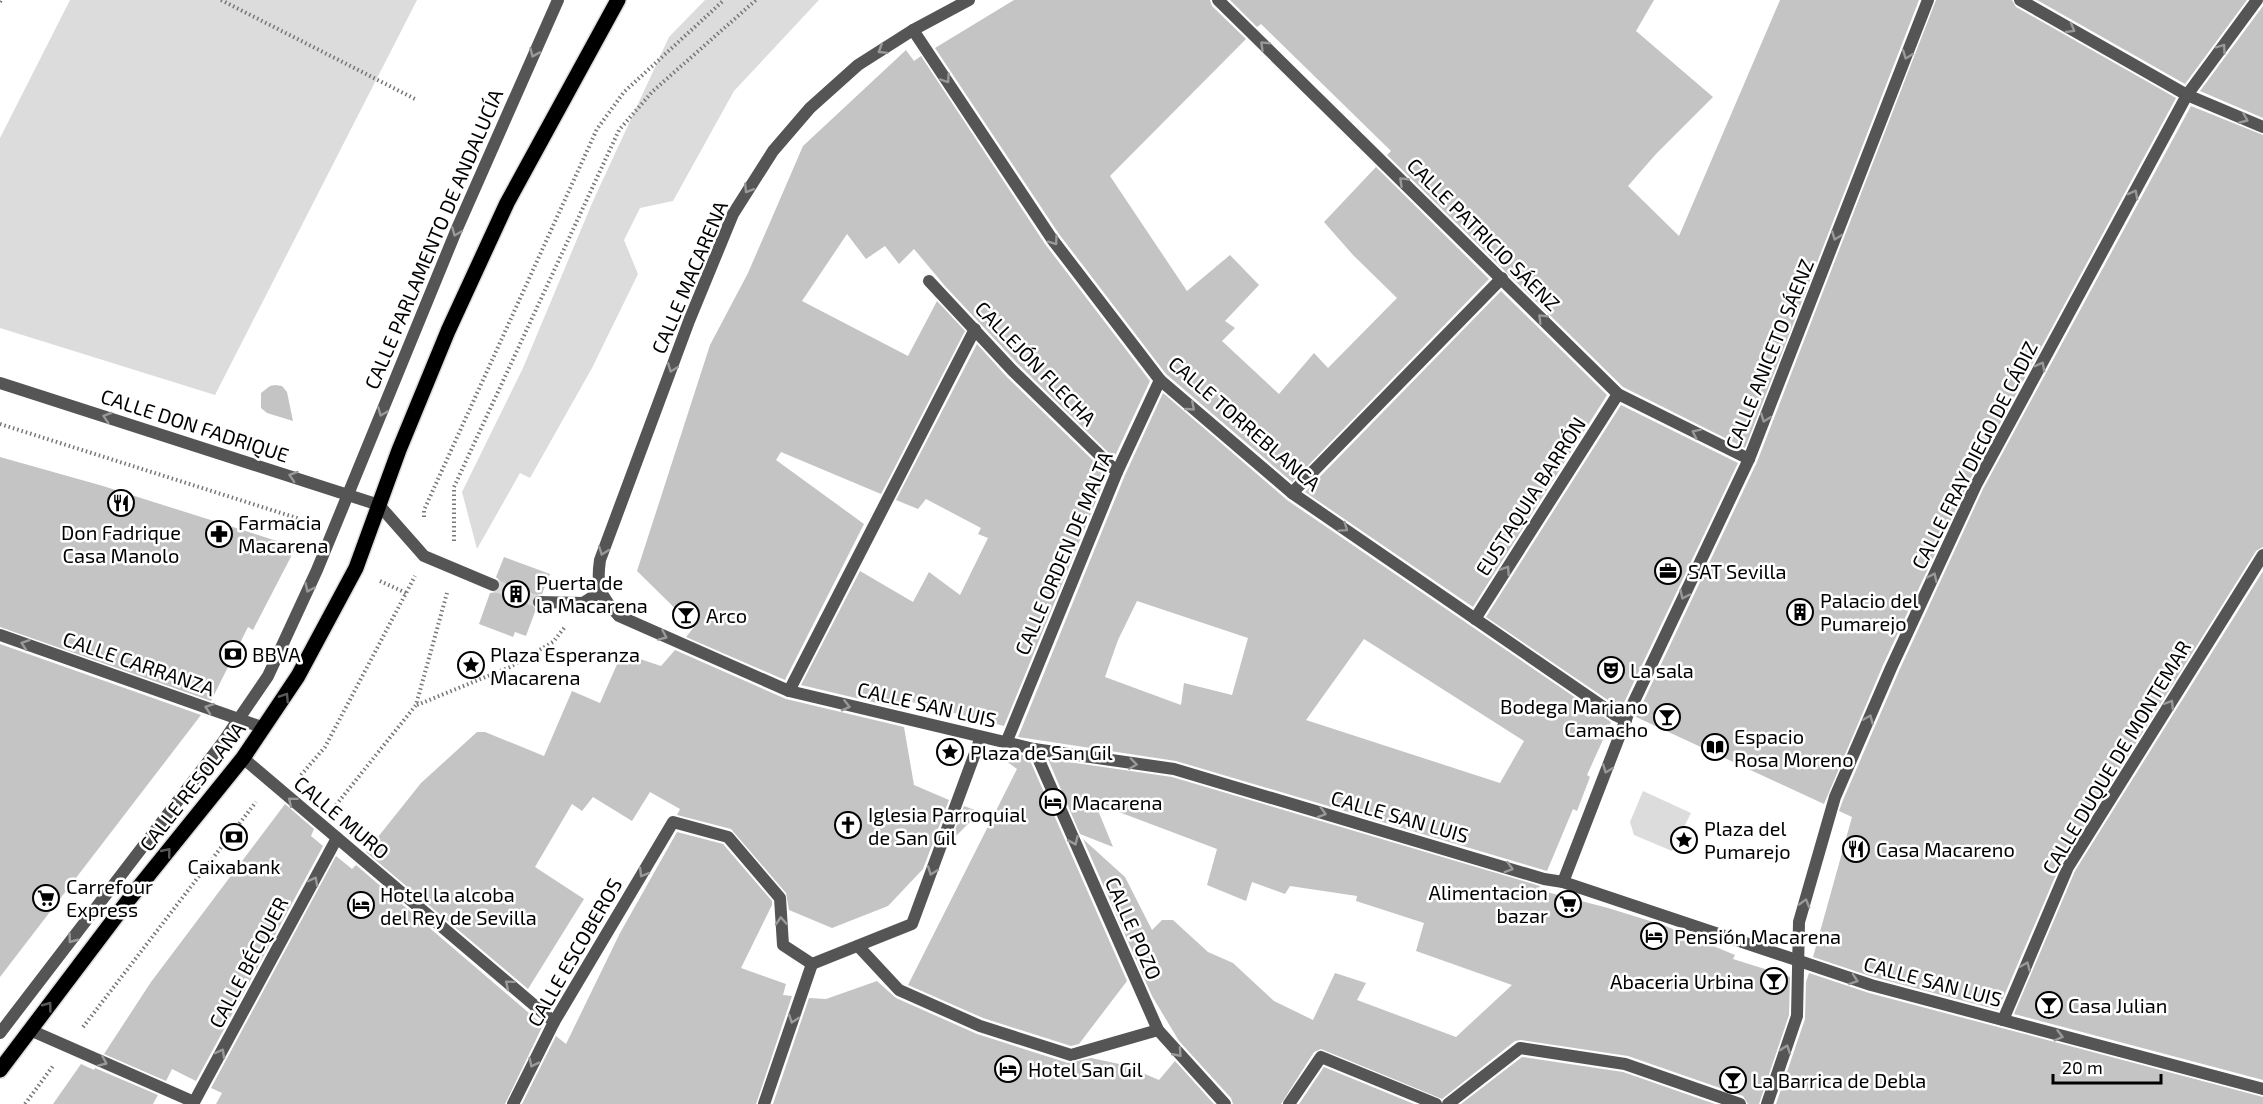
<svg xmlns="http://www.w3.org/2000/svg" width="2263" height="1104" viewBox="0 0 2263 1104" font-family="'Exo 2',sans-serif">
	<rect width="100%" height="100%" fill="#fff"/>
	<g fill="#dcdcdc">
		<path d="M70,0H417L215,395L0,328V138Z"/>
		<path d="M705,0H819L734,91L673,201L640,208L624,240L638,274L592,368L530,478L520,473L477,549L462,492L523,368L593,201L669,37Z"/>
		<path d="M1643,791L1691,813L1672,851L1634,835L1630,822Z"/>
	</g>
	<g fill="#c4c4c4" fill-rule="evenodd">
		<path d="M1014,0H1210L1212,6L1246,39L1110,176L1187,291L1230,255L1259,285L1225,321L1235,328L1222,341L1279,394L1314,353L1328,368L1397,298L1353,255L1324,222L1376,167L1489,279L1292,482L1166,374L1059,234L935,48Z"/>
		<path d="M1230,0H1654L1636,31L1713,97L1656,154L1628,186L1679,236L1780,0H1919L1745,448L1623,387L1387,155L1391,151L1261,24L1257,27Z"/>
		<path d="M1936,0H2012L2016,7L2176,98L1969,481L1883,665L1824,804L1636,717L1757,462Z"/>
		<path d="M2037,0H2247L2185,84Z"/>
		<path d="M2263,6V118L2200,91Z"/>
		<path d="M906,50L914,61L921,56L1045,244L1150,381L1114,458L1018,364L945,286L914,249L899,264L885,246L866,259L847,234L802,301L908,356L937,301L965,331L881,494L781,452L776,460L864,524L785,680L686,637L694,627L637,571L710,345L748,273L803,146Z"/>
		<path d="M2191,106L2263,135V547L2256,551L2061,863L1998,1010L1873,977L1813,957L1852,817L1839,811L1843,800L1899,671L1983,489Z"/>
		<path d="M1501,291L1607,395L1473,607L1305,492Z"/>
		<path d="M977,344L1006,376L1107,474L1004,726L900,699L902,709L801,685L860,571L913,602L929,572L960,595L988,538L978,534L981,528L926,499L918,509L896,500Z"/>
		<path d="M275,385L282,386L287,392L293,421L267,413L261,408V393L270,386Z"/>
		<path d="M1163,393L1287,500L1611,722L1587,775L1590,777L1577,811L1573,809L1547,871L1176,761L1018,737L1125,475ZM1137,601L1248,638L1232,695L1184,683L1181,705L1105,677L1118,640ZM1364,639L1524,741L1500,783L1306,720Z"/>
		<path d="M1621,405L1738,463L1621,709L1486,617Z"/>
		<path d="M0,457L103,486L296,547L253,630L248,627L211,701L0,627Z"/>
		<path d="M504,557L550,574L542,594L536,595L532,598V605L536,609L526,636L515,632L513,637L479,624L490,593L497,592L501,588L500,581L496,577Z"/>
		<path d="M2263,571V1080L2014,1014L2075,871Z"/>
		<path d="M0,644L201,715L0,977Z"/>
		<path d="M675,650L786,699L904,727L914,785L949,800L923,869L888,906L832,928L789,910L786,893L731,829L677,815L680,809L650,792L632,821L593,797L582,811L572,804L535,867L584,899L528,989L366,852L421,783L477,732H485L544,756L572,691L600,703L622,653L661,666Z"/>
		<path d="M1005,751L1028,756L1127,981L1079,1044L1071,1046L983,1018L908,985L1017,769L1002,758Z"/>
		<path d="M1048,759L1172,777L1540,886L1539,890L1608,908L1663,925L1735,955L1733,959L1790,977L1789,1015L1759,1104H1748L1743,1096L1628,1056L1521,1040L1515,1041L1442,1099L1321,1049L1314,1052L1281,1104H1233L1231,1098L1179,1041L1152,996L1083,839L1125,877L1152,930L1162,920H1173L1208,952L1233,963L1274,1001L1313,1020L1335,973L1366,983L1357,1000L1456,1037L1512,985L1416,951L1424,923L1356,901L1357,896L1290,886L1285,894L1252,882L1246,901L1207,885L1217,849L1095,803L1113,847L1080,834Z"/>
		<path d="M285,804L314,829L311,836L323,846L196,1081L172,1069L166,1081L104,1054L151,982Z"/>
		<path d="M964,806L980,812L951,841Z"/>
		<path d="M677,832L723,844L772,901V905L741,968L786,984L783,995L792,996L756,1104H522L556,1036L566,1044L620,933Z"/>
		<path d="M336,856L352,869L356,865L543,1025L505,1104H216L222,1093L211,1088Z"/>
		<path d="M1809,973L1869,993L2263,1097V1104H1776L1805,1019L1806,982Z"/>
		<path d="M877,981L896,998L977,1034L1068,1063L1091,1058L1124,1065L1159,1080L1175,1061L1214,1104H773L809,998L826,999Z"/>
		<path d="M1522,1057L1623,1072L1715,1104H1461Z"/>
		<path d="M81,1064L94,1070L95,1068L158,1095L153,1104H53Z"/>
		<path d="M1324,1067L1414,1104H1299Z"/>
	</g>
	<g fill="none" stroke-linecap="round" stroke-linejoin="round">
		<path stroke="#d9d9d9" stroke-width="12" stroke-dasharray="12 6" stroke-linecap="butt" d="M493,585L539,602"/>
		<defs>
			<path id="primary" d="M0,1070L130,898L243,758L298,676L356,568L399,450L448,331L507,203L618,0"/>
		</defs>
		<use href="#primary" stroke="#dbdbdb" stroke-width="18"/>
		<g stroke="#777" stroke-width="4" stroke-dasharray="1.5 3" stroke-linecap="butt">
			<path d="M221,0L417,100"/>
			<path d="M0,2L1,0"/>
			<path d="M0,424L300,519L308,527"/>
			<path d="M424,517V510L597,129L624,92L724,0"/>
			<path d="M454,541V487L619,130L653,91L756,0"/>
			<path d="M380,581L406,593"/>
			<path d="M417,705L510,667L553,642L565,627"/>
			<path d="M301,775L325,747L415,576"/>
			<path d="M336,805L416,705L447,593"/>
			<path d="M83,1027L256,802"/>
			<path d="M25,1104L53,1066"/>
		</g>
		<path stroke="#555" stroke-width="12" d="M0,1033L223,742L268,676L317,570L456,231L558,0"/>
		<g stroke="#555" stroke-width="12">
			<path d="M929,281L1012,370L1117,472"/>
			<path d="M1292,493L1502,278"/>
			<path d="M379,505L424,556L493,585"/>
			<path d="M539,602L583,603L600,592"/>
			<path d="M789,691L975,329"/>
			<path d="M1006,743L1117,472L1160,380"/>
			<path d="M858,946L899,990L980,1026L1071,1055L1158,1030"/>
		</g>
		<g stroke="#555" stroke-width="12">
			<path d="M969,0L913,30L858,65L810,108L773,151L733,214L689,321L600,560C596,587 600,596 619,616L789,691L1034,749L1174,769L1544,879L1563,882L1871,985L2263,1089"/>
			<path d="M1218,0L1618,394L1749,459"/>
			<path d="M2020,0L2187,95L2263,127"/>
			<path d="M913,30L1052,239L1160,380L1292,493L1615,715L1626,720"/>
			<path d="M1475,619L1618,394"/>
			<path d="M0,635L264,728"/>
			<path d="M1034,749L1158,1030L1225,1104"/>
			<path d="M243,758L554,1022"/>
			<path d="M1563,882L1628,714L1749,459L1928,0"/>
			<path d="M812,964L912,924L981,737"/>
			<path d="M2003,1020L2068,867L2263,555"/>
			<path d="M30,1030L194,1102"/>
			<path d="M193,1104L337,838"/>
			<path d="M513,1104L554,1022L673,822L728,837L780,898L783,945L812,964"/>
			<path d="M764,1104L812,964"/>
			<path d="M1289,1104L1321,1057L1436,1104"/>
			<path d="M1448,1104L1520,1048L1625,1064L1740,1104"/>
			<path d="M1767,1104L1797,1016L1799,922L1835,797L1891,668L1976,485L2187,95L2257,0"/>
		</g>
		<path stroke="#555" stroke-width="12" d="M0,383L379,505"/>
		<use href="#primary" stroke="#000" stroke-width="15"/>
	</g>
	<defs><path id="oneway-chevron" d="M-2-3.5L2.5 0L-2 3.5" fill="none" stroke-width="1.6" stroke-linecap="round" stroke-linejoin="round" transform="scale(1.5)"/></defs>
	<g stroke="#999">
		<use href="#oneway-chevron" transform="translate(2071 29) rotate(30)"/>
		<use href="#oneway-chevron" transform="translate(1264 45) rotate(-136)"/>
		<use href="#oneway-chevron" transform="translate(2222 48) rotate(-54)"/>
		<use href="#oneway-chevron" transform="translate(882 50) rotate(148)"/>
		<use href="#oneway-chevron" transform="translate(534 53) rotate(114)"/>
		<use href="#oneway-chevron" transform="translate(1907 55) rotate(111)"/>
		<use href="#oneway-chevron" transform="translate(946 79) rotate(56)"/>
		<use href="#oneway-chevron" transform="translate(2244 119) rotate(23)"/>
		<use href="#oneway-chevron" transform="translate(1403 181) rotate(-136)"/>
		<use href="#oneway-chevron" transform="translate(748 189) rotate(122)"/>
		<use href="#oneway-chevron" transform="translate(2134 194) rotate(-62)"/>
		<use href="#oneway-chevron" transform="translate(456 232) rotate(112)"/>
		<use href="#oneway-chevron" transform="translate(1836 236) rotate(111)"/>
		<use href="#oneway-chevron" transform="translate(1054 241) rotate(54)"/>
		<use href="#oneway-chevron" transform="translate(1542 318) rotate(-135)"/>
		<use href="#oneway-chevron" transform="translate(2041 366) rotate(-62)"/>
		<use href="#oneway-chevron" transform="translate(672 368) rotate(111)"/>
		<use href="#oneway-chevron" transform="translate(1191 407) rotate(41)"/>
		<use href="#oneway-chevron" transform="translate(382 412) rotate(112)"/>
		<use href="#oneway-chevron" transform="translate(107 417) rotate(-162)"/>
		<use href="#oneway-chevron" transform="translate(1765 418) rotate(111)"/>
		<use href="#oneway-chevron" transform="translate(1696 433) rotate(-154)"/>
		<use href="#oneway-chevron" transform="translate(293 476) rotate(-162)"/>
		<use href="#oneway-chevron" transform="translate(1344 528) rotate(35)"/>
		<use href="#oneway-chevron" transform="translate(603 551) rotate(110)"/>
		<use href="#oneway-chevron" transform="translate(1506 570) rotate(-57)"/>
		<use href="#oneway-chevron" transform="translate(1933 577) rotate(-65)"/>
		<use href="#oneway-chevron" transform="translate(309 588) rotate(115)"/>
		<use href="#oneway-chevron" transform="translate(1684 595) rotate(115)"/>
		<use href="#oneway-chevron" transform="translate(663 636) rotate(24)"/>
		<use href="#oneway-chevron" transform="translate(25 644) rotate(-161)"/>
		<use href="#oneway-chevron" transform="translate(2170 704) rotate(-58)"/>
		<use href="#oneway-chevron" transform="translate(846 706) rotate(14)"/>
		<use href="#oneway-chevron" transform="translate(209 708) rotate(-161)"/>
		<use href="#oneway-chevron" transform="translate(1869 719) rotate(-67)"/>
		<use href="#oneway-chevron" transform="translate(1133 764) rotate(8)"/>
		<use href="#oneway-chevron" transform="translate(1607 769) rotate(111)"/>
		<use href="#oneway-chevron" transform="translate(292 801) rotate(-140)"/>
		<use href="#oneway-chevron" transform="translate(1322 813) rotate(16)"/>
		<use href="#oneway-chevron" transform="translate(1074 841) rotate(66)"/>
		<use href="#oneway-chevron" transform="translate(1509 868) rotate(16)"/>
		<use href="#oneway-chevron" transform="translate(932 871) rotate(110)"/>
		<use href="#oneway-chevron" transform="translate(643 873) rotate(121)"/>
		<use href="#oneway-chevron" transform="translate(314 881) rotate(-62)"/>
		<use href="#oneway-chevron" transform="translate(1805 903) rotate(-74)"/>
		<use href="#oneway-chevron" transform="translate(781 921) rotate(-94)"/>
		<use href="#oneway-chevron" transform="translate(72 939) rotate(127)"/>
		<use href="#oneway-chevron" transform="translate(2026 966) rotate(-67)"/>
		<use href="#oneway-chevron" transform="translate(1854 980) rotate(19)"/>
		<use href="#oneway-chevron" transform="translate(509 984) rotate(-140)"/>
		<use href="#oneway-chevron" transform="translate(793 1019) rotate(109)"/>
		<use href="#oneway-chevron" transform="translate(2059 1036) rotate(15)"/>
		<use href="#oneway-chevron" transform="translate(1786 1049) rotate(-71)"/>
		<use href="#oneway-chevron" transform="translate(221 1053) rotate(-61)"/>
		<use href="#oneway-chevron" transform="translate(1178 1053) rotate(48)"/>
		<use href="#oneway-chevron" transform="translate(103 1062) rotate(24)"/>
		<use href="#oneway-chevron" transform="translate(533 1063) rotate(116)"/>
	</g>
	<g stroke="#595959">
		<use href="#oneway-chevron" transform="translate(285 697) rotate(-57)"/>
		<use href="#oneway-chevron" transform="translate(167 852) rotate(-51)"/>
		<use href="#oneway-chevron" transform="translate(48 1006) rotate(-53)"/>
	</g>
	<defs>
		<symbol id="restaurant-ring" viewBox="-11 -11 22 22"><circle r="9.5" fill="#fff" stroke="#000" stroke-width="1.5"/><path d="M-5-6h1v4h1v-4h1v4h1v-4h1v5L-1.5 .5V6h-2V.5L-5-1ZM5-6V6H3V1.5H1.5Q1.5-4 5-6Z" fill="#000"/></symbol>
		<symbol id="pharmacy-ring" viewBox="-11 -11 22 22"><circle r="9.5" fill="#fff" stroke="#000" stroke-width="1.5"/><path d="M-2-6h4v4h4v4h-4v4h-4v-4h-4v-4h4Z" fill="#000"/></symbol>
		<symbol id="office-ring" viewBox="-11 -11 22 22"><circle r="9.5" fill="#fff" stroke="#000" stroke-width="1.5"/><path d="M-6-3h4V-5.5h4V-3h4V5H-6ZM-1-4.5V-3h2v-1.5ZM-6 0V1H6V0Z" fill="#000"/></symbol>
		<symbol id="building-ring" viewBox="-11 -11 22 22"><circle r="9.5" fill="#fff" stroke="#000" stroke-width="1.5"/><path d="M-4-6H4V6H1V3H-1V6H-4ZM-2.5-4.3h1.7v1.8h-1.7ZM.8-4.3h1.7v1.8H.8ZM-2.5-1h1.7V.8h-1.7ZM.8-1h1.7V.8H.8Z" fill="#000"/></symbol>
		<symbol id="bar-ring" viewBox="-11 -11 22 22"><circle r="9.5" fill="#fff" stroke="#000" stroke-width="1.5"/><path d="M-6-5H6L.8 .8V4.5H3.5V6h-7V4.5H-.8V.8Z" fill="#000"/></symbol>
		<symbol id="bank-ring" viewBox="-11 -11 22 22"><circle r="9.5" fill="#fff" stroke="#000" stroke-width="1.5"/><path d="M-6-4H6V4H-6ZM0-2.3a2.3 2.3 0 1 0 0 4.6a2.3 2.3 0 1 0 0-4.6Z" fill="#000"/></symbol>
		<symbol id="sight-ring" viewBox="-11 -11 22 22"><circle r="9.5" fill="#fff" stroke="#000" stroke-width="1.5"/><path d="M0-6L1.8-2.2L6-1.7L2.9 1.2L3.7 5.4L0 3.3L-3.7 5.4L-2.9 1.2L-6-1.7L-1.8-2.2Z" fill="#000"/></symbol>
		<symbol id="theatre-ring" viewBox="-11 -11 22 22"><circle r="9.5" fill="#fff" stroke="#000" stroke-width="1.5"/><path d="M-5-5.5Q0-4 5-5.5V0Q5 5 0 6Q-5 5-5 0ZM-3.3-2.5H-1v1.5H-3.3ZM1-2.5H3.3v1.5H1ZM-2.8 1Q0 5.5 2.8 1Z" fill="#000"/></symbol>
		<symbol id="library-ring" viewBox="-11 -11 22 22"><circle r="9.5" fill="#fff" stroke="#000" stroke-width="1.5"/><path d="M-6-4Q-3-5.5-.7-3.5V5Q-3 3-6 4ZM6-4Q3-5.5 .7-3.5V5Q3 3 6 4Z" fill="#000"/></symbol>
		<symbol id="hotel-ring" viewBox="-11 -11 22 22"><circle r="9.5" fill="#fff" stroke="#000" stroke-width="1.5"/><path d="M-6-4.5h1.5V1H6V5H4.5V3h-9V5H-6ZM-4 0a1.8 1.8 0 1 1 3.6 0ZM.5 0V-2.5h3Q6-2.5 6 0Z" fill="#000"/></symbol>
		<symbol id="church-ring" viewBox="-11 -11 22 22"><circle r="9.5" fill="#fff" stroke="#000" stroke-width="1.5"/><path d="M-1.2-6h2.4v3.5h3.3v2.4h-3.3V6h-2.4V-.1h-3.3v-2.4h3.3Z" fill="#000"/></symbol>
		<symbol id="supermarket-ring" viewBox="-11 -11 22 22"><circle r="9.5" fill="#fff" stroke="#000" stroke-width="1.5"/><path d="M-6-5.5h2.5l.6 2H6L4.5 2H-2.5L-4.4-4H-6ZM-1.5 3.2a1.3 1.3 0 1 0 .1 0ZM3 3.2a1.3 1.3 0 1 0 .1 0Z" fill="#000"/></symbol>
	</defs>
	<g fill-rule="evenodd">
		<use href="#restaurant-ring" x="106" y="488" width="30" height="30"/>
		<use href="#pharmacy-ring" x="204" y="519" width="30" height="30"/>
		<use href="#office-ring" x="1653" y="556" width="30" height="30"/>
		<use href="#building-ring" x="501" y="579" width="30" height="30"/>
		<use href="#building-ring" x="1785" y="597" width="30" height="30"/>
		<use href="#bar-ring" x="671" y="600" width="30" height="30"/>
		<use href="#bank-ring" x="218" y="639" width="30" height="30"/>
		<use href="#sight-ring" x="456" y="650" width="30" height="30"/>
		<use href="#theatre-ring" x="1596" y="655" width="30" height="30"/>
		<use href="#bar-ring" x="1652" y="702" width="30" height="30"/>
		<use href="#library-ring" x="1700" y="732" width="30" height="30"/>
		<use href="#sight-ring" x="935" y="737" width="30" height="30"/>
		<use href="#hotel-ring" x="1038" y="787" width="30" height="30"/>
		<use href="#church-ring" x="833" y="810" width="30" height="30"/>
		<use href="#bank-ring" x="219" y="822" width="30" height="30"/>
		<use href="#sight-ring" x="1669" y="825" width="30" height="30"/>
		<use href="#restaurant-ring" x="1841" y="834" width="30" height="30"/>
		<use href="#supermarket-ring" x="31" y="883" width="30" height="30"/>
		<use href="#supermarket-ring" x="1553" y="889" width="30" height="30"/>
		<use href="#hotel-ring" x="346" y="890" width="30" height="30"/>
		<use href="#hotel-ring" x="1639" y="921" width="30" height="30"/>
		<use href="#bar-ring" x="1759" y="966" width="30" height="30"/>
		<use href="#bar-ring" x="2034" y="990" width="30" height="30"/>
		<use href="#hotel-ring" x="993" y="1054" width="30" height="30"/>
		<use href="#bar-ring" x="1718" y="1065" width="30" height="30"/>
	</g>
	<g text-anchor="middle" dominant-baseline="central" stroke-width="5" stroke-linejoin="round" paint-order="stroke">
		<g font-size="20" fill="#000" stroke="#fff">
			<text transform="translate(1484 234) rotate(45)">CALLE PATRICIO SÁENZ</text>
			<text transform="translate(433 239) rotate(-67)">CALLE PARLAMENTO DE ANDALUCÍA</text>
			<text transform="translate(689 277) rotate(-67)">CALLE MACARENA</text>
			<text transform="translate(1769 354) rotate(-68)">CALLE ANICETO SÁENZ</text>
			<text transform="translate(1036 363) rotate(46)">CALLEJÓN FLECHA</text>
			<text transform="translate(1245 423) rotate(41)">CALLE TORREBLANCA</text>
			<text transform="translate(195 425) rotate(18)">CALLE DON FADRIQUE</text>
			<text transform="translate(1974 455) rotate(-63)">CALLE FRAY DIEGO DE CÁDIZ</text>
			<text transform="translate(1530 496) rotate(-57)">EUSTAQUIA BARRÓN</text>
			<text transform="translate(1063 553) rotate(-67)">CALLE ORDEN DE MALTA</text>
			<text transform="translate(139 663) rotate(19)">CALLE CARRANZA</text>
			<text transform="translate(927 704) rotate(13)">CALLE SAN LUIS</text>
			<text transform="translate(2116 757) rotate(-59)">CALLE DUQUE DE MONTEMAR</text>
			<text transform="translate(192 786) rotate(-52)">CALLE RESOLANA</text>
			<text transform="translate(1400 816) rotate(16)">CALLE SAN LUIS</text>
			<text transform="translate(342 817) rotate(40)">CALLE MURO</text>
			<text transform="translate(1134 928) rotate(66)">CALLE POZO</text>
			<text transform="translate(574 952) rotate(-60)">CALLE ESCOBEROS</text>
			<text transform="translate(248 962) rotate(-62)">CALLE BÉCQUER</text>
			<text transform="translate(1933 981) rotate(15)">CALLE SAN LUIS</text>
		</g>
		<g font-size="20" fill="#000" stroke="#fff" text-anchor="start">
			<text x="238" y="522">Farmacia<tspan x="238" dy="23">Macarena</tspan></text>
			<text x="121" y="532" text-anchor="middle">Don Fadrique<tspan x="121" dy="23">Casa Manolo</tspan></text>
			<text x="1688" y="571">SAT Sevilla</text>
			<text x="536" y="582">Puerta de<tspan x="536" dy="23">la Macarena</tspan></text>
			<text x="1820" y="600">Palacio del<tspan x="1820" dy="23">Pumarejo</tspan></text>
			<text x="706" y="615">Arco</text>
			<text x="252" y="654">BBVA</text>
			<text x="490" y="654">Plaza Esperanza<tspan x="490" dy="23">Macarena</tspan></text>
			<text x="1630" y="670">La sala</text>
			<text x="1648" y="706" text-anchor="end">Bodega Mariano<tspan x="1648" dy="23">Camacho</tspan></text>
			<text x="1734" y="736">Espacio<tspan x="1734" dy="23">Rosa Moreno</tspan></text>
			<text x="970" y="752">Plaza de San Gil</text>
			<text x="1072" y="802">Macarena</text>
			<text x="868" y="814">Iglesia Parroquial<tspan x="868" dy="23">de San Gil</tspan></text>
			<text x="1704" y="828">Plaza del<tspan x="1704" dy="23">Pumarejo</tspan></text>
			<text x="1876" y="849">Casa Macareno</text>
			<text x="234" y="866" text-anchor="middle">Caixabank</text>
			<text x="66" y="886">Carrefour<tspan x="66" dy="23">Express</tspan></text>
			<text x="1548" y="892" text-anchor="end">Alimentacion<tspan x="1548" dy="23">bazar</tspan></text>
			<text x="380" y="894">Hotel la alcoba<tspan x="380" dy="23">del Rey de Sevilla</tspan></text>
			<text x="1674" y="936">Pensión Macarena</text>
			<text x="1754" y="981" text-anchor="end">Abaceria Urbina</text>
			<text x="2068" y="1005">Casa Julian</text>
			<text x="1028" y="1069">Hotel San Gil</text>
			<text x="1752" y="1080">La Barrica de Debla</text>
		</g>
	</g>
	<path d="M2053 1074v9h108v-9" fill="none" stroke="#000000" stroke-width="3"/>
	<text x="2062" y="1074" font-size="18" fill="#000000" stroke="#ffffff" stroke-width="4.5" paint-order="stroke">20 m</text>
</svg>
